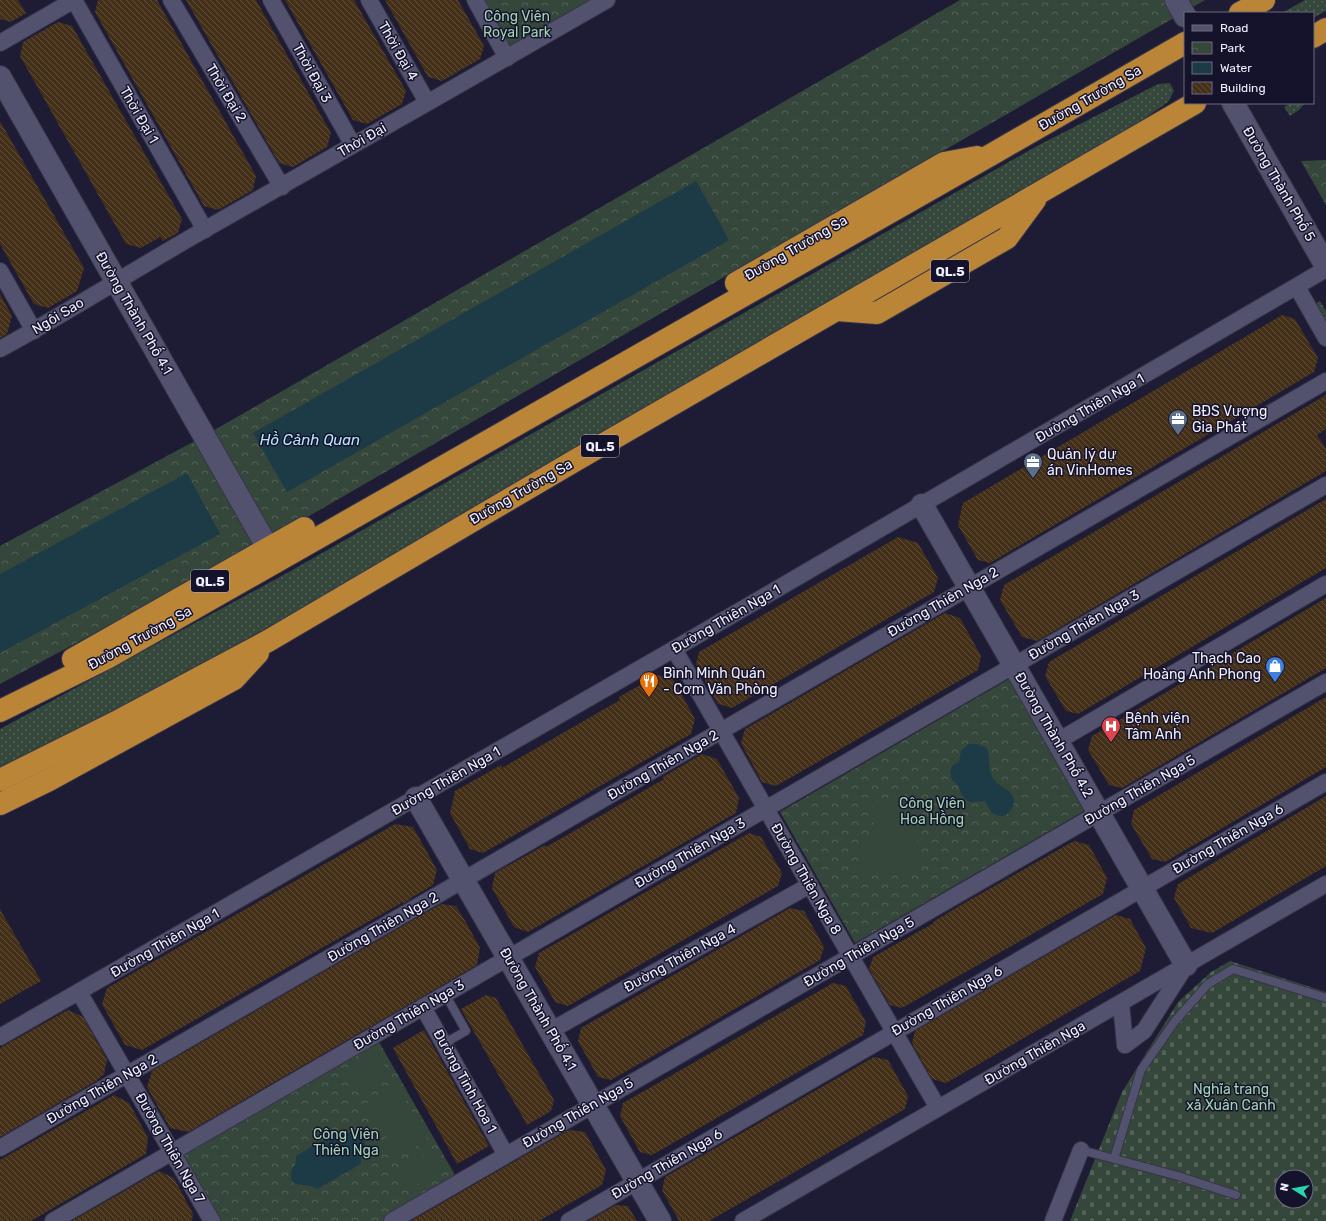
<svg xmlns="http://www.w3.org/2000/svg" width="1326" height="1221" viewBox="0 0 1326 1221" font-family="Rubik,sans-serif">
	<defs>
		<pattern id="grass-dots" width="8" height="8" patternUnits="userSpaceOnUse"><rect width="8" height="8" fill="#34473a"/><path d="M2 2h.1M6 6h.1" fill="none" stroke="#526257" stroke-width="1.8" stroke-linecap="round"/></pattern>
		<pattern id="cemetery-stones" width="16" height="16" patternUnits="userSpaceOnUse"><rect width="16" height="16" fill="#34473a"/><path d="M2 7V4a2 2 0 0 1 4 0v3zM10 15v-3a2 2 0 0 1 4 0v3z" fill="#526257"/></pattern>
		<pattern id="park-crowns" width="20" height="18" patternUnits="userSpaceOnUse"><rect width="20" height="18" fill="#34473a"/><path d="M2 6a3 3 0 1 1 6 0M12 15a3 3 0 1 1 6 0" fill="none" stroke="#526257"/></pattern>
		<pattern id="building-back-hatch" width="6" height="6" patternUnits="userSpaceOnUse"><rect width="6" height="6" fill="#443018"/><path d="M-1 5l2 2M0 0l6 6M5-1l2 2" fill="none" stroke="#5f4e3a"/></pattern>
	</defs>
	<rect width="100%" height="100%" fill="#1e1c35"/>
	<g fill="url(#grass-dots)">
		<path d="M1305,0H1326V11L1313,18V13H1282Z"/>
		<path d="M1170,83L1174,91L1168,102L1141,121L1054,177L310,604L171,681L0,770V729L287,573L1037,146L1158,84Z"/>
		<path d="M1291,103H1305L1299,110L1290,116L1284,107Z"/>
		<path d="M1320,301L1326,311V321L1316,304Z"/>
	</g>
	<path fill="url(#cemetery-stones)" fill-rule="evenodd" d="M1230,961L1326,992V1221H1070L1122,1092L1178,1002L1211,972ZM1282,1177H1306V1201H1282Z"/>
	<g fill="url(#park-crowns)">
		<path d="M475,0H607L507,58Z"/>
		<path d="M960,0H1205L264,542L0,684V546L204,436Z"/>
		<path d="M1326,160V205L1301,161Z"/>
		<path d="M1009,679L1084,811L855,943L780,812Z"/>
		<path d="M375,1035L459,1182L392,1221H212L172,1152Z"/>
	</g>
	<g fill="#34473a">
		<path d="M915,797L919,869L862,873L860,837L874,836L872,799Z"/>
		<path d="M377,1053L389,1073L357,1092L345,1072Z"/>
		<path d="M397,1085L428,1140L397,1157L367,1103Z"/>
		<path d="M437,1148L447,1168L408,1189L397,1170Z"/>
	</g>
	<g fill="#1c3b47">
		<path d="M696,181L729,240L287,492L253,433Z"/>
		<path d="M187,473L220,534L0,653V574Z"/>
		<path d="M968,744H977L987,748C990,758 988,767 992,776C996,786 1006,787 1012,795C1017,803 1011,815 1001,816C999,816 995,814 992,813L985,801L970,802L963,798L958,785L952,780L950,771L953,765L959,762L961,751Z"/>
		<path d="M340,1130C348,1135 352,1132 361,1135C371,1149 359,1150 361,1164L317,1189C317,1189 312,1186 312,1186C303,1184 289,1188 291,1173C292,1166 297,1166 296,1156Z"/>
	</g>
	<g fill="url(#building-back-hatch)">
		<path d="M0,0H18L26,13L11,22L0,19Z"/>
		<path d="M98,0H157L256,176L253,190L218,210L204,206L95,12Z"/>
		<path d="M186,0H256L331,133L327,147L293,167L279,163Z"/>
		<path d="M285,0H354L406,91L402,104L367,124L353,120Z"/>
		<path d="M385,0H458L484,46L480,59L442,81L428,77Z"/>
		<path d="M58,22L72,26L182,219L178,233L163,241L160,237L141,248L126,244L20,56L23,42Z"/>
		<path d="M0,121L84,268L77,291L48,308L34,304L0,244Z"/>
		<path d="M0,294L12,316L7,334L0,338Z"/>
		<path d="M1282,315L1295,319L1318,358L1314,372L990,563L978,560L958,525L963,503Z"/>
		<path d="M1326,395V429L1317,435L1326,449V471L1037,641L1022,637L1000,600L1004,585Z"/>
		<path d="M1326,499V568L1078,714L1066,711L1045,676L1049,662Z"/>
		<path d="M898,537L918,543L938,578L934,592L732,708L718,704L696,664L699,652Z"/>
		<path d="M1326,598V668L1122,788L1109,785L1088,750L1092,736Z"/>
		<path d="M945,613L960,618L981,656L978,670L776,786L762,782L741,743L745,729Z"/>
		<path d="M658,675L673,679L695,719L691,734L483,853L470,849L450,813L455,791L501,765L502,768L620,700L619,697Z"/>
		<path d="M1326,697V767L1165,862L1152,859L1131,824L1134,810Z"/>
		<path d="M702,754L717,759L739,798L736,813L528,932L514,927L492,888L495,873L545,845L546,847L588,823L664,779L663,777Z"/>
		<path d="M1326,796V866L1212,933L1191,928L1174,898L1178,884Z"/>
		<path d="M395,824L413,827L437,870L433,885L409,899H411L404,903L403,902L142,1050L125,1045L102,1004L107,988Z"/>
		<path d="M749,833L761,837L782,873L778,886L568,1006L555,1002L535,967L539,953Z"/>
		<path d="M1074,841L1089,845L1107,878L1103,894L902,1008L890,1005L869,969L873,957L934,923L933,922L961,905Z"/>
		<path d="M441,904L456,906L467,924L480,948L477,965L188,1132L170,1128L147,1087L152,1071Z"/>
		<path d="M790,908L804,911L824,947L820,960L611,1080L598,1077L578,1041L581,1028Z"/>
		<path d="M0,909L41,981L0,1004Z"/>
		<path d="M1116,915L1130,919L1146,948L1140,971L946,1083L932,1079L912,1043L915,1031Z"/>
		<path d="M833,983L846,986L866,1022L863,1035L652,1155L640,1152L620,1116L623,1103Z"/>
		<path d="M486,995L496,998L554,1100L551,1111L527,1125L461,1009Z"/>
		<path d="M68,1010L83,1017L107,1060L104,1074L96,1081L0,1137V1048Z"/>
		<path d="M424,1030L489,1146L457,1164L393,1048Z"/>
		<path d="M874,1057L888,1060L908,1096L905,1109L709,1221H679L662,1190L665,1177Z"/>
		<path d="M114,1095L129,1103L138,1119L148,1138L146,1154L31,1221H0V1160Z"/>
		<path d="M569,1130L585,1132L606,1170L602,1185L572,1202L539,1221H411Z"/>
		<path d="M159,1171L174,1178L193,1214L192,1221H72Z"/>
		<path d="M616,1205L628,1206L637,1221H588Z"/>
	</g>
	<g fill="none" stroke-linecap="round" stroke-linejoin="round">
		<defs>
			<g id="lane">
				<path d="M443,1044L466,1031L445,994"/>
				<path d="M1081,1150L1178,1176L1236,1195"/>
				<path d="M1114,1159L1141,1070L1175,1021L1208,984L1233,969L1326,998"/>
			</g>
			<g id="street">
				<path d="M74,0L205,230"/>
				<path d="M171,0L282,187"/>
				<path d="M271,0L353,145"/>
				<path d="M369,0L427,102"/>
				<path d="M475,0L507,58"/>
				<path d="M0,43L74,0"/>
				<path d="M0,271L34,331"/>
				<path d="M1297,287L1326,338"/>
				<path d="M0,349C69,312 135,269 204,230C338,154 473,77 607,0"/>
				<path d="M674,649L938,1108"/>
				<path d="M1058,741L1326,584"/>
				<path d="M79,992L212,1221"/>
				<path d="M1121,1003L1125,1045"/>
				<path d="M423,1007L506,1155"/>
				<path d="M550,1031L810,885"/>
				<path d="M0,1037L674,649L1326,269"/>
				<path d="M1125,1045L1144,1031L1185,967"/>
				<path d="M0,1148L1326,381"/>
				<path d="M53,1221L1326,485"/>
				<path d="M392,1221L1326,682"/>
				<path d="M569,1221L1326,782"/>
				<path d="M743,1221L1326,884"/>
				<path d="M1053,1221L1081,1150"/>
			</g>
			<g id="secondary">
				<path d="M1176,0L1185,16"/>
				<path d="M0,77L268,548"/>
				<path d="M1233,103L1326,266"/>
				<path d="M922,505L1186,965"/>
				<path d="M416,798L660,1221"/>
			</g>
			<g id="highway">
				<path d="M1240,13L1264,0"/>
				<path d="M1313,37L1326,29"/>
				<path d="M736,283L944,163L977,157"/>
				<path d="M837,310L877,313L1007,238L1035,200"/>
				<path d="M73,659L304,528"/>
				<path d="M0,711L107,658L994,153L1185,43"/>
				<path d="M0,780L120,720L268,641L576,460L1195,103"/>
				<path d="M0,804L49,780L234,679L258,653"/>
			</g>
		</defs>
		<use href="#lane" stroke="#373549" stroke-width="10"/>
		<use href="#street" stroke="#373549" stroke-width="18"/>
		<use href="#secondary" stroke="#373549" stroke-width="24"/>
		<use href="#highway" stroke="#373549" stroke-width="24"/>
		<use href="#lane" stroke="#52516e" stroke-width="8"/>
		<use href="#street" stroke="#52516e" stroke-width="16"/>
		<use href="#secondary" stroke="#52516e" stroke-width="22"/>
		<use href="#highway" stroke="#bb8538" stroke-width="22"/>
	</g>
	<defs>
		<symbol id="office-pin" viewBox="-11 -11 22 30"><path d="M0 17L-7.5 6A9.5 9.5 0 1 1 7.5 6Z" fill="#5c6f8a" stroke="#15122b"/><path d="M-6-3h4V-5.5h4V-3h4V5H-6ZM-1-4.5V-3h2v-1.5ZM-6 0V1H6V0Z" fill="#fff"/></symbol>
		<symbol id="shop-pin" viewBox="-11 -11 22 30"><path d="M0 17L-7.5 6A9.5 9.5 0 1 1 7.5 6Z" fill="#3f7fe0" stroke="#15122b"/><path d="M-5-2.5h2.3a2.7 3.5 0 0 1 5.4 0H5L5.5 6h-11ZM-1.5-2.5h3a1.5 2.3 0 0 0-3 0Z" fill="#fff"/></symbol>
		<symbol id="restaurant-pin" viewBox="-11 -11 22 30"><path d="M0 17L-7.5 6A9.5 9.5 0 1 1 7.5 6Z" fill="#e8710a" stroke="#15122b"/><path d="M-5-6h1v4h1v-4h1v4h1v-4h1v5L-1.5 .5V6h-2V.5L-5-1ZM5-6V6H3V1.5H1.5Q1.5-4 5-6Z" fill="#fff"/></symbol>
		<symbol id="hospital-pin" viewBox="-11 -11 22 30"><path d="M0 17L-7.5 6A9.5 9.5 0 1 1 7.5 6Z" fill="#e0444e" stroke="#15122b"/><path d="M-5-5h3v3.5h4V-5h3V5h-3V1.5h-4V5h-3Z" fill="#fff"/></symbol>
	</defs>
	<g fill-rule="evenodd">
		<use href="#office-pin" x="1167" y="408" width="22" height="30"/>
		<use href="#office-pin" x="1022" y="451" width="22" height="30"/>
		<use href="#shop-pin" x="1264" y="655" width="22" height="30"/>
		<use href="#restaurant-pin" x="638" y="670" width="22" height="30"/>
		<use href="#hospital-pin" x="1100" y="715" width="22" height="30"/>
	</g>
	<g text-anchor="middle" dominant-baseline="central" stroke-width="3" stroke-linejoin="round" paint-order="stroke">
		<g fill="#15122b" stroke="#aeadbe" stroke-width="1">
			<rect x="931" y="260" width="38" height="22" rx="3"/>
			<rect x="581" y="435" width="38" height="22" rx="3"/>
			<rect x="191" y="570" width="38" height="22" rx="3"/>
		</g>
		<g font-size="13" font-weight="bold" fill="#efeffd">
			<text x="950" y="271">QL.5</text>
			<text x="600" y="446">QL.5</text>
			<text x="210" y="581">QL.5</text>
		</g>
		<g font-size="14" fill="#a1d5b2" stroke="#15122b">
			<text x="517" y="16">Công Viên<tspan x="517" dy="16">Royal Park</tspan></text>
			<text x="932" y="803">Công Viên<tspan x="932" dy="16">Hoa Hồng</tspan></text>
			<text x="1231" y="1089">Nghĩa trang<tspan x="1231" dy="16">xã Xuân Canh</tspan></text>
			<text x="346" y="1134">Công Viên<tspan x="346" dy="16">Thiên Nga</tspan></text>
		</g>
		<g font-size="14" fill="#efeffd" stroke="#15122b">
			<text transform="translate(398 51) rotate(60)">Thời Đại 4</text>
			<text transform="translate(312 73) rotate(61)">Thời Đại 3</text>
			<text transform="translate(226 93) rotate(59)">Thời Đại 2</text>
			<text transform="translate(1090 98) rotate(-30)">Đường Trường Sa</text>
			<text transform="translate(139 115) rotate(60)">Thời Đại 1</text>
			<text transform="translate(362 140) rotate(-30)">Thời Đại</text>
			<text transform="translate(1279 184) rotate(60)">Đường Thành Phố 5</text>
			<text transform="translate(796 248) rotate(-30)">Đường Trường Sa</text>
			<text transform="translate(134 313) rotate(60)">Đường Thành Phố 4.1</text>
			<text transform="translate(58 316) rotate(-31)">Ngôi Sao</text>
			<text transform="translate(1090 408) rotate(-30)">Đường Thiên Nga 1</text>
			<text transform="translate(521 492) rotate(-30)">Đường Trường Sa</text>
			<text transform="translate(943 602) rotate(-30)">Đường Thiên Nga 2</text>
			<text transform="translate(726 619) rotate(-30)">Đường Thiên Nga 1</text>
			<text transform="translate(1084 625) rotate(-30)">Đường Thiên Nga 3</text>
			<text transform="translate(140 638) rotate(-29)">Đường Trường Sa</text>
			<text transform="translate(1054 735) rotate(60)">Đường Thành Phố 4.2</text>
			<text transform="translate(663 765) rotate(-30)">Đường Thiên Nga 2</text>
			<text transform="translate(446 781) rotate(-30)">Đường Thiên Nga 1</text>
			<text transform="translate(1140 790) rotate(-30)">Đường Thiên Nga 5</text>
			<text transform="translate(1228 839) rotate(-30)">Đường Thiên Nga 6</text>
			<text transform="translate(690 853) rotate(-30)">Đường Thiên Nga 3</text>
			<text transform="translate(806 879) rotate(60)">Đường Thiên Nga 8</text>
			<text transform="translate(383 927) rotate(-30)">Đường Thiên Nga 2</text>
			<text transform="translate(165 943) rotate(-30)">Đường Thiên Nga 1</text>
			<text transform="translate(859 952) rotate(-30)">Đường Thiên Nga 5</text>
			<text transform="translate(680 958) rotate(-29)">Đường Thiên Nga 4</text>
			<text transform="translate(947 1001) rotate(-30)">Đường Thiên Nga 6</text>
			<text transform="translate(538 1009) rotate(60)">Đường Thành Phố 4.1</text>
			<text transform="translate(409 1015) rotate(-30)">Đường Thiên Nga 3</text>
			<text transform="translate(1035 1053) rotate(-30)">Đường Thiên Nga</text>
			<text transform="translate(465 1081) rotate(61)">Đường Tinh Hoa 1</text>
			<text transform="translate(102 1089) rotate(-30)">Đường Thiên Nga 2</text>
			<text transform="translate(578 1113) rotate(-30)">Đường Thiên Nga 5</text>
			<text transform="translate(170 1148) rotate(60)">Đường Thiên Nga 7</text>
			<text transform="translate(667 1164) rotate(-30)">Đường Thiên Nga 6</text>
		</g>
		<g font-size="14" fill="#efeffd" stroke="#15122b" text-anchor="start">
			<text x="1192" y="411">BĐS Vượng<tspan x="1192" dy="16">Gia Phát</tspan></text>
			<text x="1047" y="454">Quản lý dự<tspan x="1047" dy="16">án VinHomes</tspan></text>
			<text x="1261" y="658" text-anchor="end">Thạch Cao<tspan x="1261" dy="16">Hoàng Anh Phong</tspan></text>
			<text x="663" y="673">Bình Minh Quán<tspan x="663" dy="16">- Cơm Văn Phòng</tspan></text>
			<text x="1125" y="718">Bệnh viện<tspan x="1125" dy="16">Tâm Anh</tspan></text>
		</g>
		<g font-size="15" font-style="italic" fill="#b6e7fc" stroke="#15122b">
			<text x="310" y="440">Hồ Cảnh Quan</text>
		</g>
	</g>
	<rect x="1184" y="12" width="130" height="92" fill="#15122b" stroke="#6c6a7f"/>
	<rect x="1192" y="25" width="20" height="6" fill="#52516e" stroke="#6c6a7f"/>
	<text x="1220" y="32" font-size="12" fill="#efeffd">Road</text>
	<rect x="1192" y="42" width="20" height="12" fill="url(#park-crowns)" stroke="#6c6a7f"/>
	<text x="1220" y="52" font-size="12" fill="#efeffd">Park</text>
	<rect x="1192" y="62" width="20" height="12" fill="#1c3b47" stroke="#6c6a7f"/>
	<text x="1220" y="72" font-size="12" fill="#efeffd">Water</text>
	<rect x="1192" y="82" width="20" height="12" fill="url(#building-back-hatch)" stroke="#6c6a7f"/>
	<text x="1220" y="92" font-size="12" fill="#efeffd">Building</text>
	<g transform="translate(1294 1189) rotate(281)"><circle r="19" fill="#15122b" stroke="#6c6a7f"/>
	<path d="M0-3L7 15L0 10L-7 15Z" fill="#28d5ad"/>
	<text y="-6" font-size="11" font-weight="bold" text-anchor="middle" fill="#efeffd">N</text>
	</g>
</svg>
